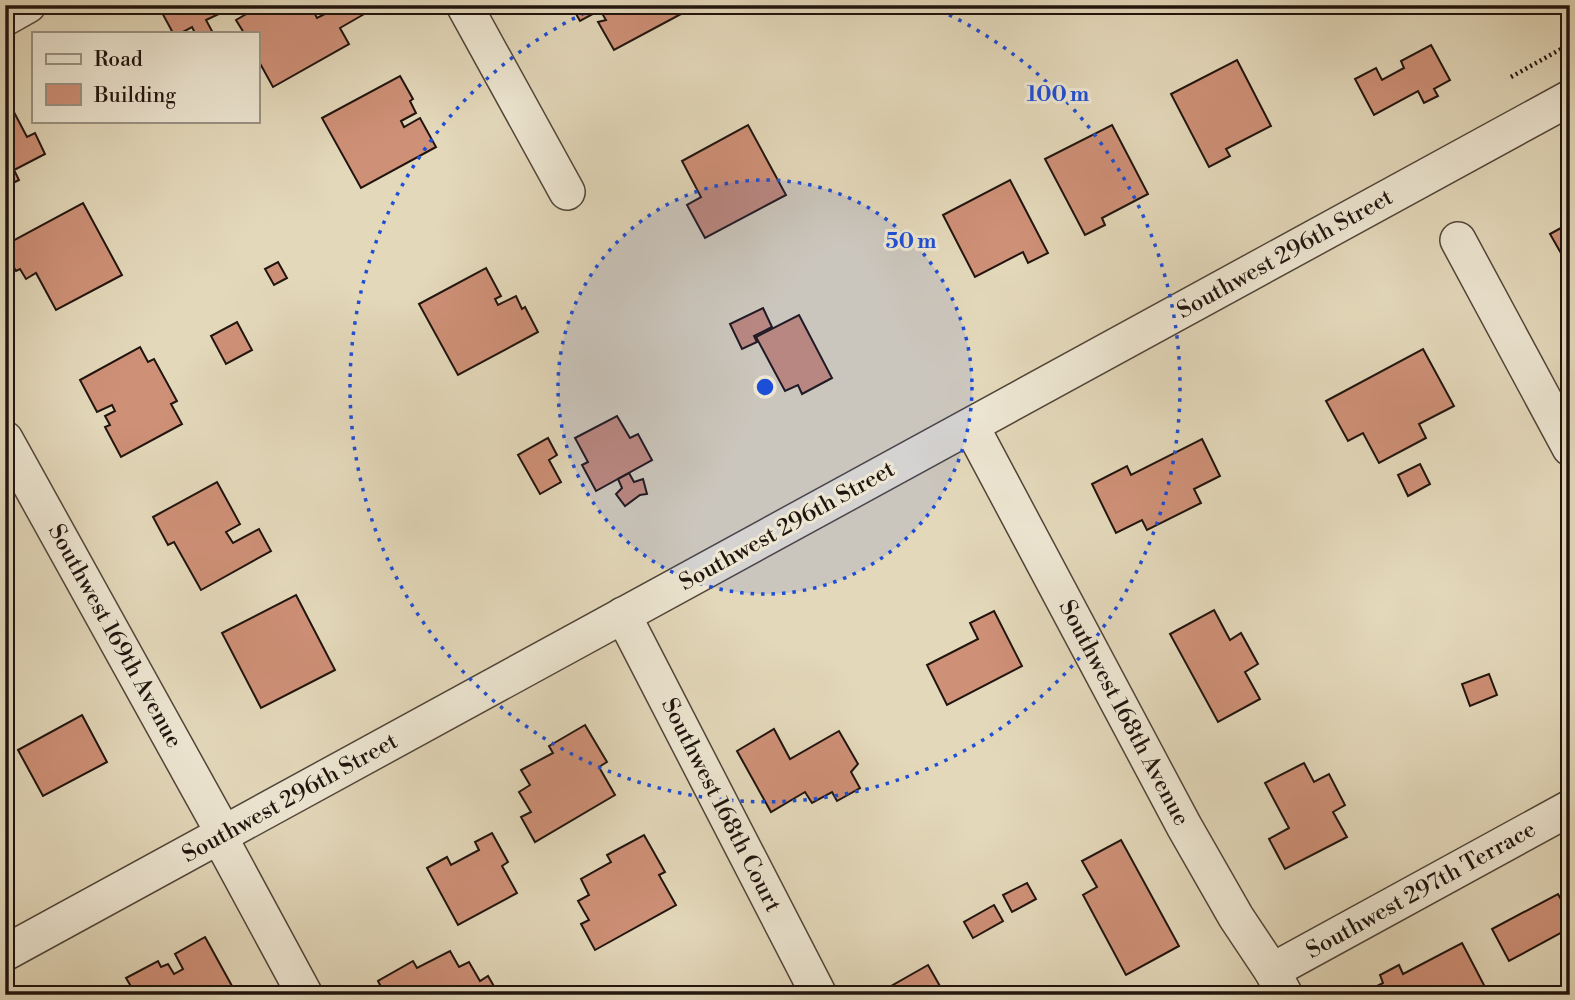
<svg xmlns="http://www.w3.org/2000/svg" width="1575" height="1000" viewBox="0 0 1575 1000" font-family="'Libre Bodoni',serif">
	<rect width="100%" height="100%" fill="#e3d8ba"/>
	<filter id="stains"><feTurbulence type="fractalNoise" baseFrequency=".00286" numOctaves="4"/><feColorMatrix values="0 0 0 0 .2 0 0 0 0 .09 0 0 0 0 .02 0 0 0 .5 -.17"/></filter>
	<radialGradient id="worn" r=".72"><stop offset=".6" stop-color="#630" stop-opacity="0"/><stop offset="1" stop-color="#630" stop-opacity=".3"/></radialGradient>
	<g fill="#ce9077" stroke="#20140e" stroke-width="2">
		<path d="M167,5H219L223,12L206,20L213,33H195L192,27L181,33H173L160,9Z"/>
		<path d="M262,5H310L317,18L327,13L323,5H361L366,13L340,28L349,44L273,87L257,58V33H244L236,20Z"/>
		<path d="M571,5H676L681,14L614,50L598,22L606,20L600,10L580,21Z"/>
		<path d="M1431,45L1450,80L1434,89L1438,96L1424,103L1418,91L1374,115L1355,79L1376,68L1382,80L1404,68L1401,61Z"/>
		<path d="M1237,60L1271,126L1226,149L1230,156L1209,167L1171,94Z"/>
		<path d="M400,76L413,99L410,101L416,113L401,121L404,127L420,118L436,147L361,188L322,118Z"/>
		<path d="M6,97L27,137L35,133L45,154L14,170L19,180L5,187Z"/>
		<path d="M748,125L786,195L705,238L687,205L701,197L682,161Z"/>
		<path d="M1112,125L1148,194L1102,218L1105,225L1085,235L1045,159Z"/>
		<path d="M1010,180L1048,253L1028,263L1023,252L975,277L943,215Z"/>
		<path d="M83,203L122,275L56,310L36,273L26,279L20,269L16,271L5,252V245Z"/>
		<path d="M1570,223V269L1550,234Z"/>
		<path d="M278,262L287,278L274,285L265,269Z"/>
		<path d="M486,268L501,296L495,299L498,305L516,296L522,309L525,307L538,332L458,375L419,304Z"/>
		<path d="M763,308L772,327L754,336L757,342L742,349L730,324Z"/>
		<path d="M799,315L832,378L802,394L798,385L785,391L756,337Z"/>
		<path d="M237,322L252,350L226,364L211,336Z"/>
		<path d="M140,347L148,362L154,359L177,401L171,404L182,424L121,457L105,427L110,425L105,416L115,411L112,405L97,412L80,380Z"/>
		<path d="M1423,349L1454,406L1419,424L1426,438L1379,463L1363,433L1348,441L1326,401Z"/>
		<path d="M617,416L630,438L638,434L652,460L596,491L582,465L588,462L575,438Z"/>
		<path d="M548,438L557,455L549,460L561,482L540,494L518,455Z"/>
		<path d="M1202,439L1220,476L1194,489L1201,503L1147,530L1142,520L1116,533L1092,484L1127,466L1131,475Z"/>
		<path d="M1420,464L1430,484L1408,496L1398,475Z"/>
		<path d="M629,473L634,482L643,479L647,494L640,495L625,506L616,494L622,488L618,479Z"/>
		<path d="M217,482L240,524L226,532L233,543L259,529L271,551L201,590L174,542L168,545L153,517Z"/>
		<path d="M296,595L335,670L261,708L222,633Z"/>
		<path d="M1214,610L1230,640L1241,633L1258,664L1245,672L1260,699L1218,722L1170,634Z"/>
		<path d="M994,611L1022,666L947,705L927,665L978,639L970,623Z"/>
		<path d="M1489,674L1497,695L1470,706L1462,684Z"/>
		<path d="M82,715L107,762L43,796L18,750Z"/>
		<path d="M585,725L607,762L599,767L615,795L535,842L521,817L531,812L519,792L530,785L521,770L553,753L549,746Z"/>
		<path d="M774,729L790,759L839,731L858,764L851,772L860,788L837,801L832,792L812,803L805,792L771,812L737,751Z"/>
		<path d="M1304,763L1314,782L1329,774L1345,805L1333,812L1347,837L1285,869L1269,839L1289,828L1265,783Z"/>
		<path d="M492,833L508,862L502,866L517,893L458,925L427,868L447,857L451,865L479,850L475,842Z"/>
		<path d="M644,835L665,872L659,875L676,905L595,950L581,924L589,920L578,901L589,895L581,879L611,862L607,855Z"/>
		<path d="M1121,840L1179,946L1126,975L1083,895L1097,887L1082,861Z"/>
		<path d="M1027,883L1036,899L1012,912L1003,895Z"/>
		<path d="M1558,894L1570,916V928L1509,961L1492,929Z"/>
		<path d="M994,905L1003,921L973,938L964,922Z"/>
		<path d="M205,937L237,995H136L126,978L158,961L161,967L168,964L174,974L183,969L175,954Z"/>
		<path d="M1462,943L1485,987L1471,995H1360L1383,983L1380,975L1399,965L1403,974Z"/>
		<path d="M450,951L459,967L469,962L480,981L488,976L499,995H385L378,981L413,961L417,968Z"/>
		<path d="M928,965L945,995H880L879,993Z"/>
	</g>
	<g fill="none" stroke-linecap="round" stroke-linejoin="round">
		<defs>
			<g id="minor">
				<path d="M464,5L567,192"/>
				<path d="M5,18L28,5"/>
				<path d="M1458,240L1570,448"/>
				<path d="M971,426L1184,826L1236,917L1272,971L1285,995"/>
				<path d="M5,439L224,834"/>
				<path d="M623,615L819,995"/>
				<path d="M219,836L305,995"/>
				<path d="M5,953L1570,98"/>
				<path d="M1272,971L1570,808"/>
			</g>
		</defs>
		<use href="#minor" stroke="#514539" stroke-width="38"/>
		<path stroke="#20140e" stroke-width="4.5" stroke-dasharray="2 3.5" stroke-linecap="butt" d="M1511,77L1570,44"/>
		<use href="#minor" stroke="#ede6d2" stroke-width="35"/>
	</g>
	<circle cx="765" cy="387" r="207" fill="#1d4ed8" fill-opacity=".12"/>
	<g fill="none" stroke="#1d4ed8" stroke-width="3.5" stroke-dasharray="3.5 7">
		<circle cx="765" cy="387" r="207"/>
		<path d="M930 6A415 415 0 1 1 600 6"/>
	</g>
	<g text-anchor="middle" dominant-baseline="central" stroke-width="6" stroke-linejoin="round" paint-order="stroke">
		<g font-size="23" fill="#20140e" stroke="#ede6d2">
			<text transform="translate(1285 254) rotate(-29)">Southwest 296th Street</text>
			<text transform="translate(787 526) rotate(-29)">Southwest 296th Street</text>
			<text transform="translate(115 636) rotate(61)">Southwest 169th Avenue</text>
			<text transform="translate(1124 713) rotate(62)">Southwest 168th Avenue</text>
			<text transform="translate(290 798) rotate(-29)">Southwest 296th Street</text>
			<text transform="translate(721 805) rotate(63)">Southwest 168th Court</text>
			<text transform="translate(1421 890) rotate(-29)">Southwest 297th Terrace</text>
		</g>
	</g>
	<circle cx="765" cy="387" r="10" fill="#1d4ed8" stroke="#ede6d2" stroke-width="3.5"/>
	<g font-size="21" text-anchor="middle" font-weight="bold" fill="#1d4ed8" stroke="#ede6d2" stroke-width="6" stroke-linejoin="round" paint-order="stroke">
		<text x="1058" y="101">100 m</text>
		<text x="911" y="248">50 m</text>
	</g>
	<rect width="1575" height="1000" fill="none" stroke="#e3d8ba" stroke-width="28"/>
	<rect x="7" y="7" width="1561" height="986" fill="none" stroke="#20140e" stroke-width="3.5"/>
	<rect x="14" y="14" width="1547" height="972" fill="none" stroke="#20140e" stroke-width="2"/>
	<rect x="32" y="32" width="228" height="91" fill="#ede6d2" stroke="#9b9284" stroke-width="2"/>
	<rect x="46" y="54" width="35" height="10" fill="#ede6d2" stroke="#9b9284" stroke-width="2"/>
	<text x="94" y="66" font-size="21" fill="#20140e">Road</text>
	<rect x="46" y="84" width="35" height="21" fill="#ce9077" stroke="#9b9284" stroke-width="2"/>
	<text x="94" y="102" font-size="21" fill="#20140e">Building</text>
	<rect width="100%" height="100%" filter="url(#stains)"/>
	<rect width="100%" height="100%" fill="url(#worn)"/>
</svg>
